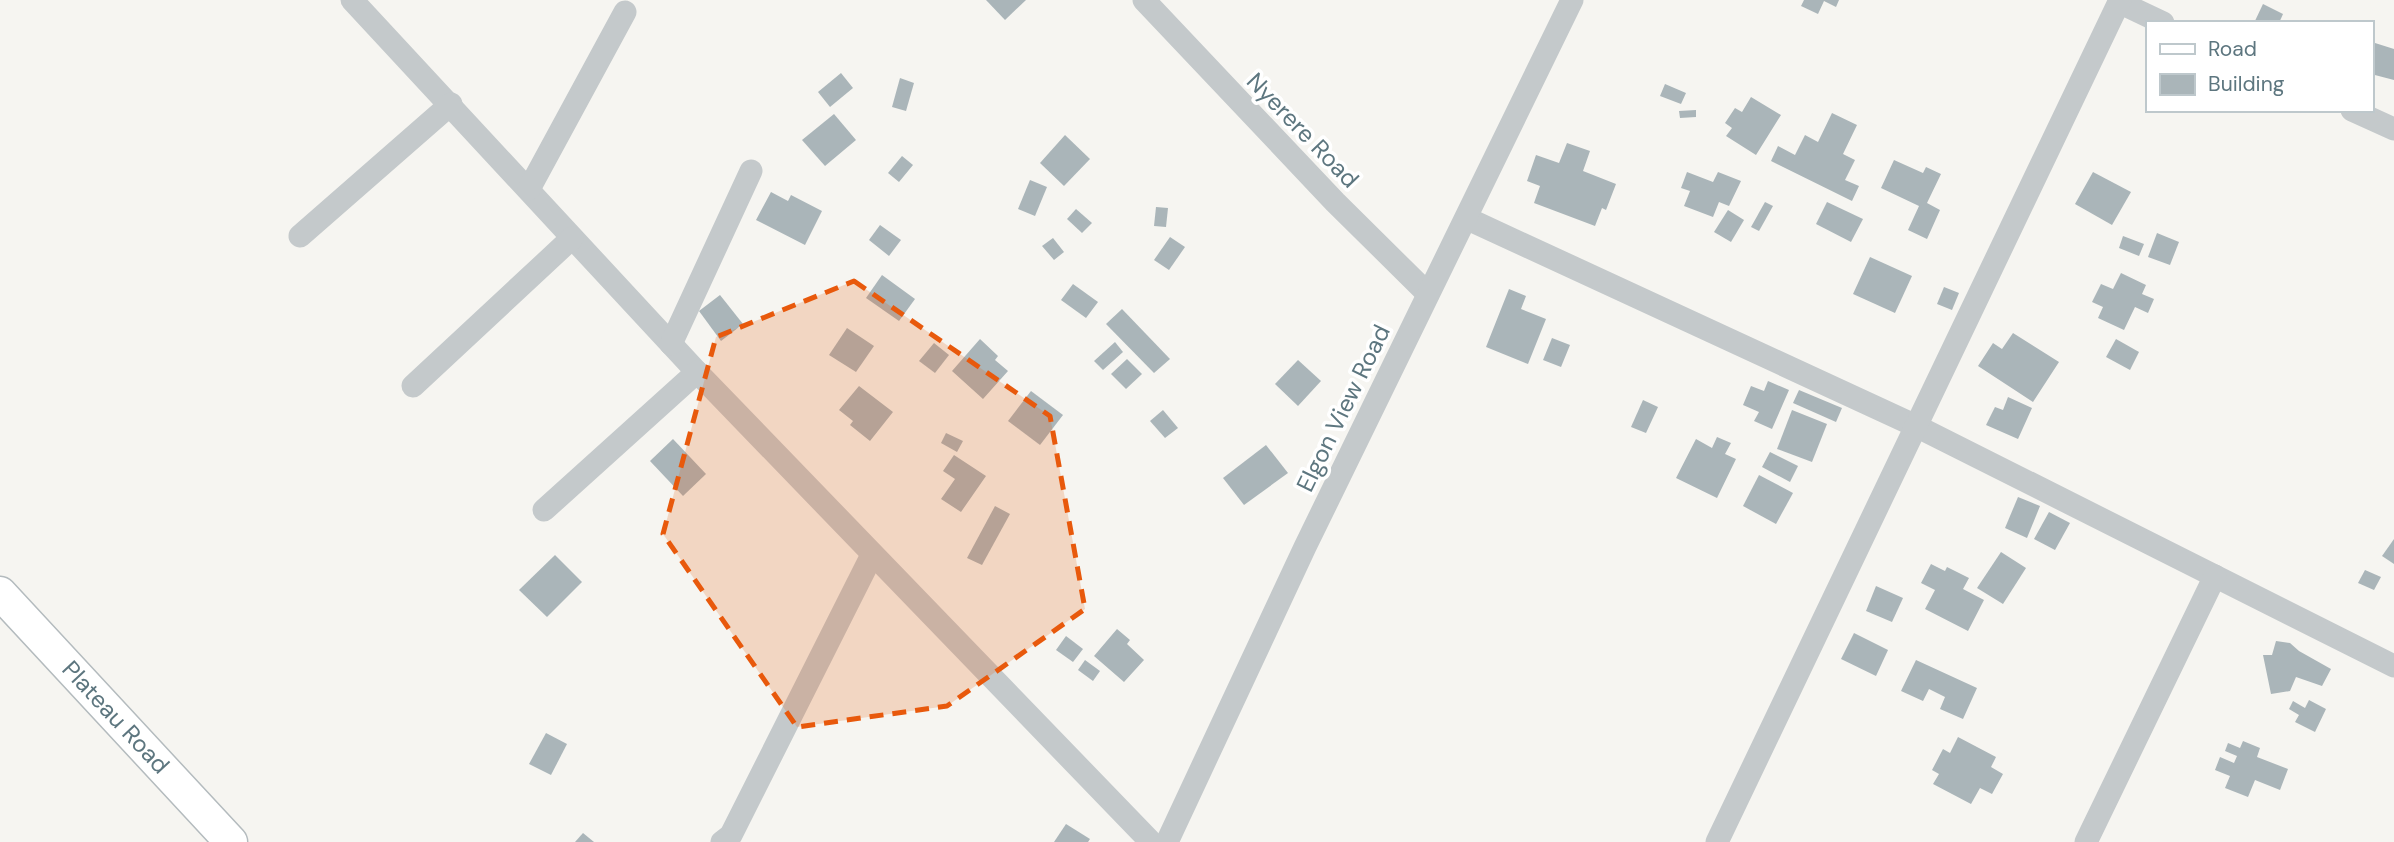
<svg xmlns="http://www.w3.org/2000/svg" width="2394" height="842" viewBox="0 0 2394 842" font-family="'DM Sans',sans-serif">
	<rect width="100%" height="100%" fill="#f6f5f1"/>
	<g fill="#aab5b9">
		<path d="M986,0H1026L1005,20Z"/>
		<path d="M1804,0H1839L1836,7L1824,1L1818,14L1801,6Z"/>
		<path d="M2263,4L2283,14L2279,23H2254Z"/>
		<path d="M2375,43L2394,49V80L2371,74Z"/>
		<path d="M841,73L853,88L830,107L818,92Z"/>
		<path d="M900,78L914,83L906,111L892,107Z"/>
		<path d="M1665,84L1686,93L1681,104L1660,96Z"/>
		<path d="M1751,97L1781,115L1756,155L1726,136L1732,128L1725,123L1735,108L1742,112Z"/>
		<path d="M1696,110V117L1680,118L1679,111Z"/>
		<path d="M1832,113L1857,125L1843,154L1855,160L1845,180L1859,186L1852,201L1771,161L1778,146L1795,155L1805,135L1818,142Z"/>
		<path d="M834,114L856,140L825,166L802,140Z"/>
		<path d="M1065,135L1090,159L1064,186L1040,163Z"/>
		<path d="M1567,143L1590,151L1583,171L1616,184L1606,210L1602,208L1595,226L1534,203L1540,186L1527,181L1536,155L1559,163Z"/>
		<path d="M902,156L913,165L899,182L888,173Z"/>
		<path d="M1894,160L1923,173L1926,167L1941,174L1927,203L1940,210L1927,239L1908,230L1919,206L1881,188Z"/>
		<path d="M1687,172L1713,182L1718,172L1741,181L1729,206L1719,202L1713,217L1684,206L1690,191L1681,188Z"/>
		<path d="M2093,172L2131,192L2112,225L2075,204Z"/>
		<path d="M1030,180L1047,187L1035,216L1018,209Z"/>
		<path d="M771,192L788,201L791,195L822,211L805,245L756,220Z"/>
		<path d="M1765,202L1773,206L1759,231L1751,227Z"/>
		<path d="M1827,202L1863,219L1851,242L1816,224Z"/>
		<path d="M1156,207L1168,208L1166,227L1154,226Z"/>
		<path d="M1076,209L1092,223L1082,233L1067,219Z"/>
		<path d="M1728,210L1744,220L1731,242L1714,232Z"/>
		<path d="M880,225L901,240L889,256L869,240Z"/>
		<path d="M2157,233L2179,242L2170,265L2148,257Z"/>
		<path d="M2123,236L2144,244L2139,256L2119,248Z"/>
		<path d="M1170,237L1185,247L1169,270L1154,260Z"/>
		<path d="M1053,238L1064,252L1054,260L1042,246Z"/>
		<path d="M1870,257L1912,276L1895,313L1853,294Z"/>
		<path d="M2121,273L2146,285L2142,294L2154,299L2148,313L2135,307L2124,330L2098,318L2103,307L2092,302L2101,284L2113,289Z"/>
		<path d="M882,275L915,299L899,321L866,298Z"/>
		<path d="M1073,284L1098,302L1086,318L1061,300Z"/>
		<path d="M1944,287L1959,293L1952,310L1937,304Z"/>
		<path d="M1509,289L1526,296L1521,309L1546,319L1528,364L1486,347Z"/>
		<path d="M720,295L743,324L721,341L699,311Z"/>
		<path d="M1122,309L1170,359L1154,373L1106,324Z"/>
		<path d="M847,328L874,346L856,372L829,355Z"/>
		<path d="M2013,333L2059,362L2033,402L1978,366L1993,343L2002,349Z"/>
		<path d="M1552,338L1570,345L1561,367L1543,360Z"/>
		<path d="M980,339L998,356L995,360L1008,371L983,399L952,371Z"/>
		<path d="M2116,339L2139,352L2130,370L2106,357Z"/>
		<path d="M1115,342L1123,352L1103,370L1094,361Z"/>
		<path d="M934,343L949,355L935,373L919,361Z"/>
		<path d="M1127,359L1142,374L1126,389L1111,374Z"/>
		<path d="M1298,360L1321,381L1298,406L1275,384Z"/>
		<path d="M1768,381L1789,390L1772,429L1754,421L1759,412L1743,405L1751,386L1764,391Z"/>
		<path d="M859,386L893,412L870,441L850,425L853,421L839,410Z"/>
		<path d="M1799,390L1842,408L1836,422L1793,403Z"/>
		<path d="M1031,391L1063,415L1040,445L1008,421Z"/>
		<path d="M2008,397L2032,408L2018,439L1986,425L1995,407L2003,410Z"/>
		<path d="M1643,400L1658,407L1646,433L1631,427Z"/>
		<path d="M1163,410L1178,428L1165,438L1150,421Z"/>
		<path d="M1792,410L1827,424L1812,462L1777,449Z"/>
		<path d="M946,433L963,441L957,452L941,443Z"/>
		<path d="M1717,437L1731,443L1725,454L1736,459L1717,498L1676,478L1696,439L1712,448Z"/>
		<path d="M673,439L706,474L683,496L650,461Z"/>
		<path d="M1266,445L1288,473L1244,505L1223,478Z"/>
		<path d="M1770,452L1798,466L1790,482L1762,467Z"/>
		<path d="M954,455L986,476L961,512L941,499L955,479L943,471Z"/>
		<path d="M1759,475L1793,493L1776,524L1743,506Z"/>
		<path d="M2018,497L2040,506L2027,538L2005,528Z"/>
		<path d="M995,506L1010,514L982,565L967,558Z"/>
		<path d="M2049,512L2070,523L2055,550L2034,539Z"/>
		<path d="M2394,539V564L2382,556Z"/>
		<path d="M2001,552L2026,568L2003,604L1977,588Z"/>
		<path d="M555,555L582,582L547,617L519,590Z"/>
		<path d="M1931,564L1945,571L1947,567L1969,578L1963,589L1984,600L1968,631L1925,609L1935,590L1921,583Z"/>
		<path d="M2365,570L2381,577L2374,590L2358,583Z"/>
		<path d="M1876,586L1903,598L1892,622L1866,611Z"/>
		<path d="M1117,629L1130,640L1127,644L1144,660L1124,682L1094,656Z"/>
		<path d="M1854,633L1888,650L1876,676L1841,659Z"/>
		<path d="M1066,636L1083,649L1073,662L1056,650Z"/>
		<path d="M2276,641L2290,643L2299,651L2331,669L2322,686L2296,677L2290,691L2271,694L2263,655H2272Z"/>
		<path d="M1085,660L1100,671L1093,681L1078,670Z"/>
		<path d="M1916,660L1977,688L1963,719L1940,709L1945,697L1929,689L1923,701L1901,691Z"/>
		<path d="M2309,700L2326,709L2315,732L2295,722L2299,715L2289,709L2293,701L2305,708Z"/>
		<path d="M546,733L567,744L551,775L529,764Z"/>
		<path d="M1958,737L1996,757L1991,767L2003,774L1992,794L1980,788L1971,804L1933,784L1939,774L1932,770L1943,749L1950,753Z"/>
		<path d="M2243,741L2260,748L2257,757L2288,769L2280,790L2255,780L2248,797L2225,788L2230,776L2215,770L2220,757L2234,763L2237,756L2225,751L2228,743L2240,748Z"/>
		<path d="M1066,824L1090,839L1088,842H1054Z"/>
		<path d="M583,833L594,842H575Z"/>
	</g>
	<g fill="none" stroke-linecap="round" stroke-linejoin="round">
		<defs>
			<path id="secondary" d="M0,593L231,842"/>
		</defs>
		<use href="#secondary" stroke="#b4bbbe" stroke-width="35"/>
		<g stroke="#c4c9cb" stroke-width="23">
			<path d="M352,0L697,372L1151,842"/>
			<path d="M1144,0L1335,202L1428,294"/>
			<path d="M2119,2L2163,23"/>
			<path d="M2352,110L2394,129"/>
			<path d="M529,189L625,12"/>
			<path d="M1468,219L1916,426L2394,666"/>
			<path d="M300,236L451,104"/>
			<path d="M671,344L751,171"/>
			<path d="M413,386L572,238"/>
			<path d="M544,510L697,372"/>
			<path d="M722,842L731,835L872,555"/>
			<path d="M1167,842L1305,547L1572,0"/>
			<path d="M1717,842L2120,0"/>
			<path d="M2086,842L2215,576"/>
		</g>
		<use href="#secondary" stroke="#fff" stroke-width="32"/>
	</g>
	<path fill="#e8590c" fill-opacity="0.2" stroke="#e8590c" stroke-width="5" stroke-dasharray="14 9" stroke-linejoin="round" d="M854,281L1050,416L1085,609L947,706L797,727L663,534L716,337Z"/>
	<g text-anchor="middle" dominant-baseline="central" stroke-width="7" stroke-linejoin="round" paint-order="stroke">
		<g font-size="24" fill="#5d767f" stroke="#fff">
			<text transform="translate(1303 130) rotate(46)">Nyerere Road</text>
			<text transform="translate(1343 408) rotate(-64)">Elgon View Road</text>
			<text transform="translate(116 717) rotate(47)">Plateau Road</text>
		</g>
	</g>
	<rect x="2146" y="21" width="228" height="91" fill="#ffffff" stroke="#bec8cc" stroke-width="2"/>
	<rect x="2160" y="44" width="35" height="10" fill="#ffffff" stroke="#bec8cc" stroke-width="2"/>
	<text x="2208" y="56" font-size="21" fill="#5d767f">Road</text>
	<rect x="2160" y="74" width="35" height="21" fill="#aab5b9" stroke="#bec8cc" stroke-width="2"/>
	<text x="2208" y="91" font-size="21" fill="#5d767f">Building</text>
</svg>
